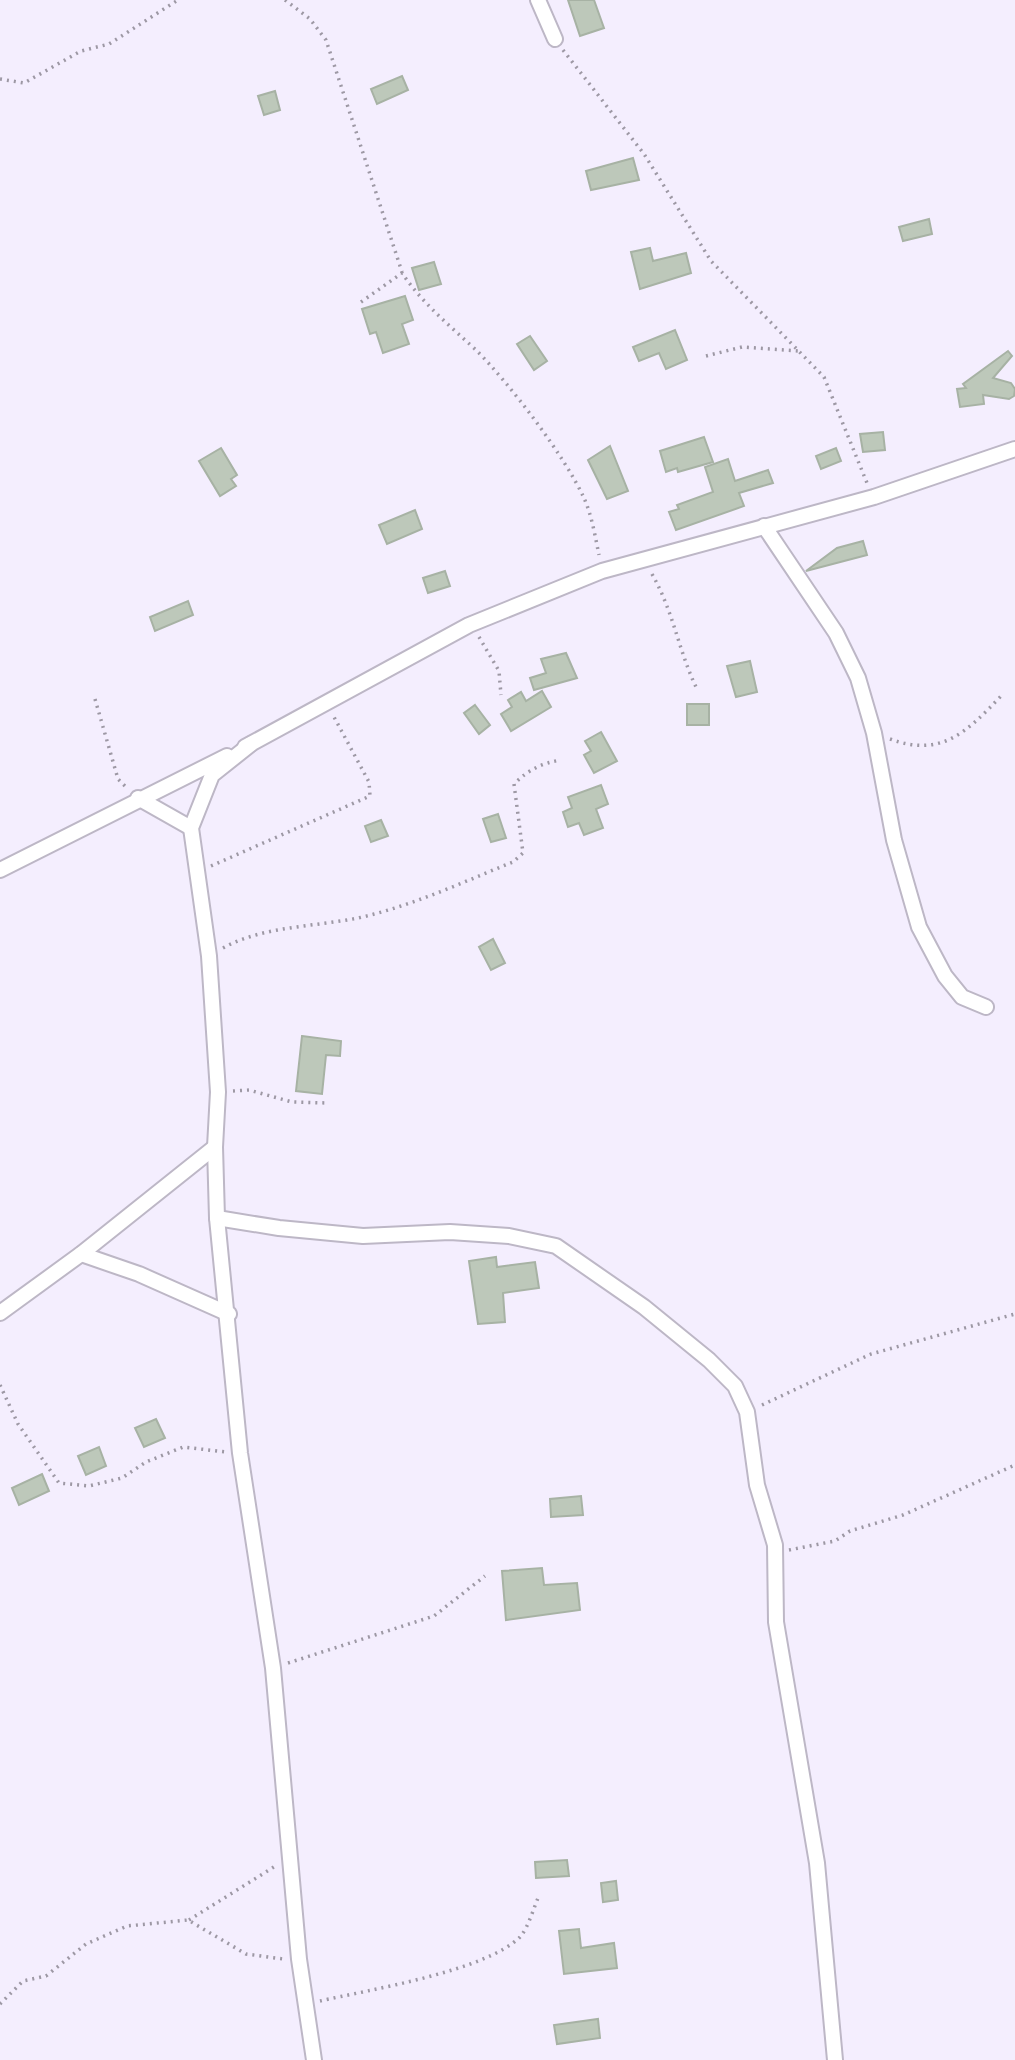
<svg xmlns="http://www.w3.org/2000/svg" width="1015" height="2060" viewBox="0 0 1015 2060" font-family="'IBM Plex Sans',sans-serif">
	<rect width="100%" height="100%" fill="#f4eefe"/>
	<g fill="#bdc8ba" stroke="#a7b2a4" stroke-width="2">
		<path d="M568,0H594L604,28L580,36Z"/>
		<path d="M402,76L408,90L377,104L371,89Z"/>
		<path d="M275,91L280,110L264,115L258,96Z"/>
		<path d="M633,158L639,180L591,190L586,171Z"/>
		<path d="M929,219L932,234L903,241L899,227Z"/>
		<path d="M650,248L653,261L686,253L691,273L640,289L631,252Z"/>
		<path d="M434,262L441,284L419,290L412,268Z"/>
		<path d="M405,296L413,320L402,324L409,344L383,353L376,332L370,334L362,309Z"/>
		<path d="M675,330L687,360L666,369L659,353L639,361L633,347Z"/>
		<path d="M530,336L547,361L534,370L517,344Z"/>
		<path d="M1008,351L1012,356L993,378L1011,383L1015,389L1014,396L1009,399L983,395L984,404L960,407L957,389L966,388L963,384Z"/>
		<path d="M883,432L885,450L863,452L860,434Z"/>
		<path d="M704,437L713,462L678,472L677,468L666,472L660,451Z"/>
		<path d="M610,446L628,491L607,499L588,460Z"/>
		<path d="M221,448L237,475L231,479L236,486L220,496L199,461Z"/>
		<path d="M836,448L841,461L821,469L816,456Z"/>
		<path d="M728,459L735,481L768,470L773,483L739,493L744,506L676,530L669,512L679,509L677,505L713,492L705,467Z"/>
		<path d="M415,510L422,529L387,544L379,525Z"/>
		<path d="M863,541L867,555L806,571L837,548Z"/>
		<path d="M445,571L450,586L428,593L423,578Z"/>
		<path d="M188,601L193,615L155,631L150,617Z"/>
		<path d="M566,653L577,678L534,690L530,678L546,673L541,659Z"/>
		<path d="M750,661L757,692L736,697L727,666Z"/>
		<path d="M542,691L551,707L511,731L501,714L512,707L508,700L521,692L526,701Z"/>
		<rect x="687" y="704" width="22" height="21"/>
		<path d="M475,705L490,725L479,734L464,713Z"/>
		<path d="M601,732L617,761L594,773L584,755L591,751L585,741Z"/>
		<path d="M601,785L608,804L596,809L603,828L584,835L579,823L568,827L563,812L572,808L568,797Z"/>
		<path d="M498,814L506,838L491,842L483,819Z"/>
		<path d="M381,820L388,836L371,842L365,826Z"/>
		<path d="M493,939L505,963L491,970L479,947Z"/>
		<path d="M302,1036L341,1041L340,1056L326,1055L322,1094L296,1091Z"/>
		<path d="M496,1257L497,1267L535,1262L539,1288L503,1293L505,1322L478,1324L469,1261Z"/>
		<path d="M156,1419L165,1438L144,1447L135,1428Z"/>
		<path d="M99,1447L106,1466L86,1475L78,1456Z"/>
		<path d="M42,1474L49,1491L19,1505L12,1488Z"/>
		<path d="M581,1496L583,1515L551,1517L550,1499Z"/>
		<path d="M542,1568L544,1585L577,1583L580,1610L506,1620L502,1571Z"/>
		<path d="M567,1860L569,1876L536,1878L535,1862Z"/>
		<path d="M616,1881L618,1900L603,1902L601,1883Z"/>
		<path d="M579,1929L581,1948L614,1943L617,1968L564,1974L559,1931Z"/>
		<path d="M598,2019L600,2038L557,2044L554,2025Z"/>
	</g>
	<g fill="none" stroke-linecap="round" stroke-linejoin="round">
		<defs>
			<g id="street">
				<path d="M538,0L555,39"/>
				<path d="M764,526L836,633L858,678L874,733L894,840L919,927L945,976L962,997L986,1007"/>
				<path d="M251,744L212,775L191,828L209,956L218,1092L215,1147L217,1218L240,1453L273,1668L299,1959L314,2060"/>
				<path d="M245,747L469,625L602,571L874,497L1015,449"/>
				<path d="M138,798L191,828"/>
				<path d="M0,870L227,756"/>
				<path d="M217,1218L279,1228L363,1236L450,1232L509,1236L556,1246L644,1307L709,1360L735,1386L747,1412L757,1485L775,1545L776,1622L817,1863L835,2060"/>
				<path d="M81,1254L139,1274L229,1314"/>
				<path d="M0,1313L81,1254L215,1147"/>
			</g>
		</defs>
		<use href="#street" stroke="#bdb7c6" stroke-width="18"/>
		<g stroke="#9d98a4" stroke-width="3.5" stroke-dasharray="2 5" stroke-linecap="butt">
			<path d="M285,0L310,19L326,40L402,272"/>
			<path d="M563,50L644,154L711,261L824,377L867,483"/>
			<path d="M0,79L24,83L81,51L109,44L178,0"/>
			<path d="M361,302L402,273C423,304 449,325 476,350C510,384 564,455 584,498C592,516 595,536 599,555"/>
			<path d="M706,356L742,347L799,351"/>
			<path d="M652,574C674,613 678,649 696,687"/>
			<path d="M479,637L499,671L501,695"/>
			<path d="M95,699L118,779L126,787"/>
			<path d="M890,739C941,758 967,732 1001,696"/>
			<path d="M211,866L370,796L369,782L334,717"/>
			<path d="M223,948C263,926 313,927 358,918C412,906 463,882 513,862L523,853L514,784C528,770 542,763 561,760"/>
			<path d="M233,1091L249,1090L292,1102L328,1103"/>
			<path d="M0,1385L18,1424L59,1483L89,1486L122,1478L146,1462L183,1447L226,1452"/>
			<path d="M762,1405L871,1354L1015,1314"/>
			<path d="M789,1550L835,1541L850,1531L903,1515L1015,1465"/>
			<path d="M288,1663L434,1616L485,1576"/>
			<path d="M189,1920L277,1865"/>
			<path d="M320,2001C368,1990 486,1971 520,1937C528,1928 533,1910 538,1898"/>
			<path d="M0,2004L23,1981L46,1976L86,1944L127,1926L188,1920L246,1954L283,1959"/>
		</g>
		<use href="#street" stroke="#fff" stroke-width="14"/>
	</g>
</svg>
